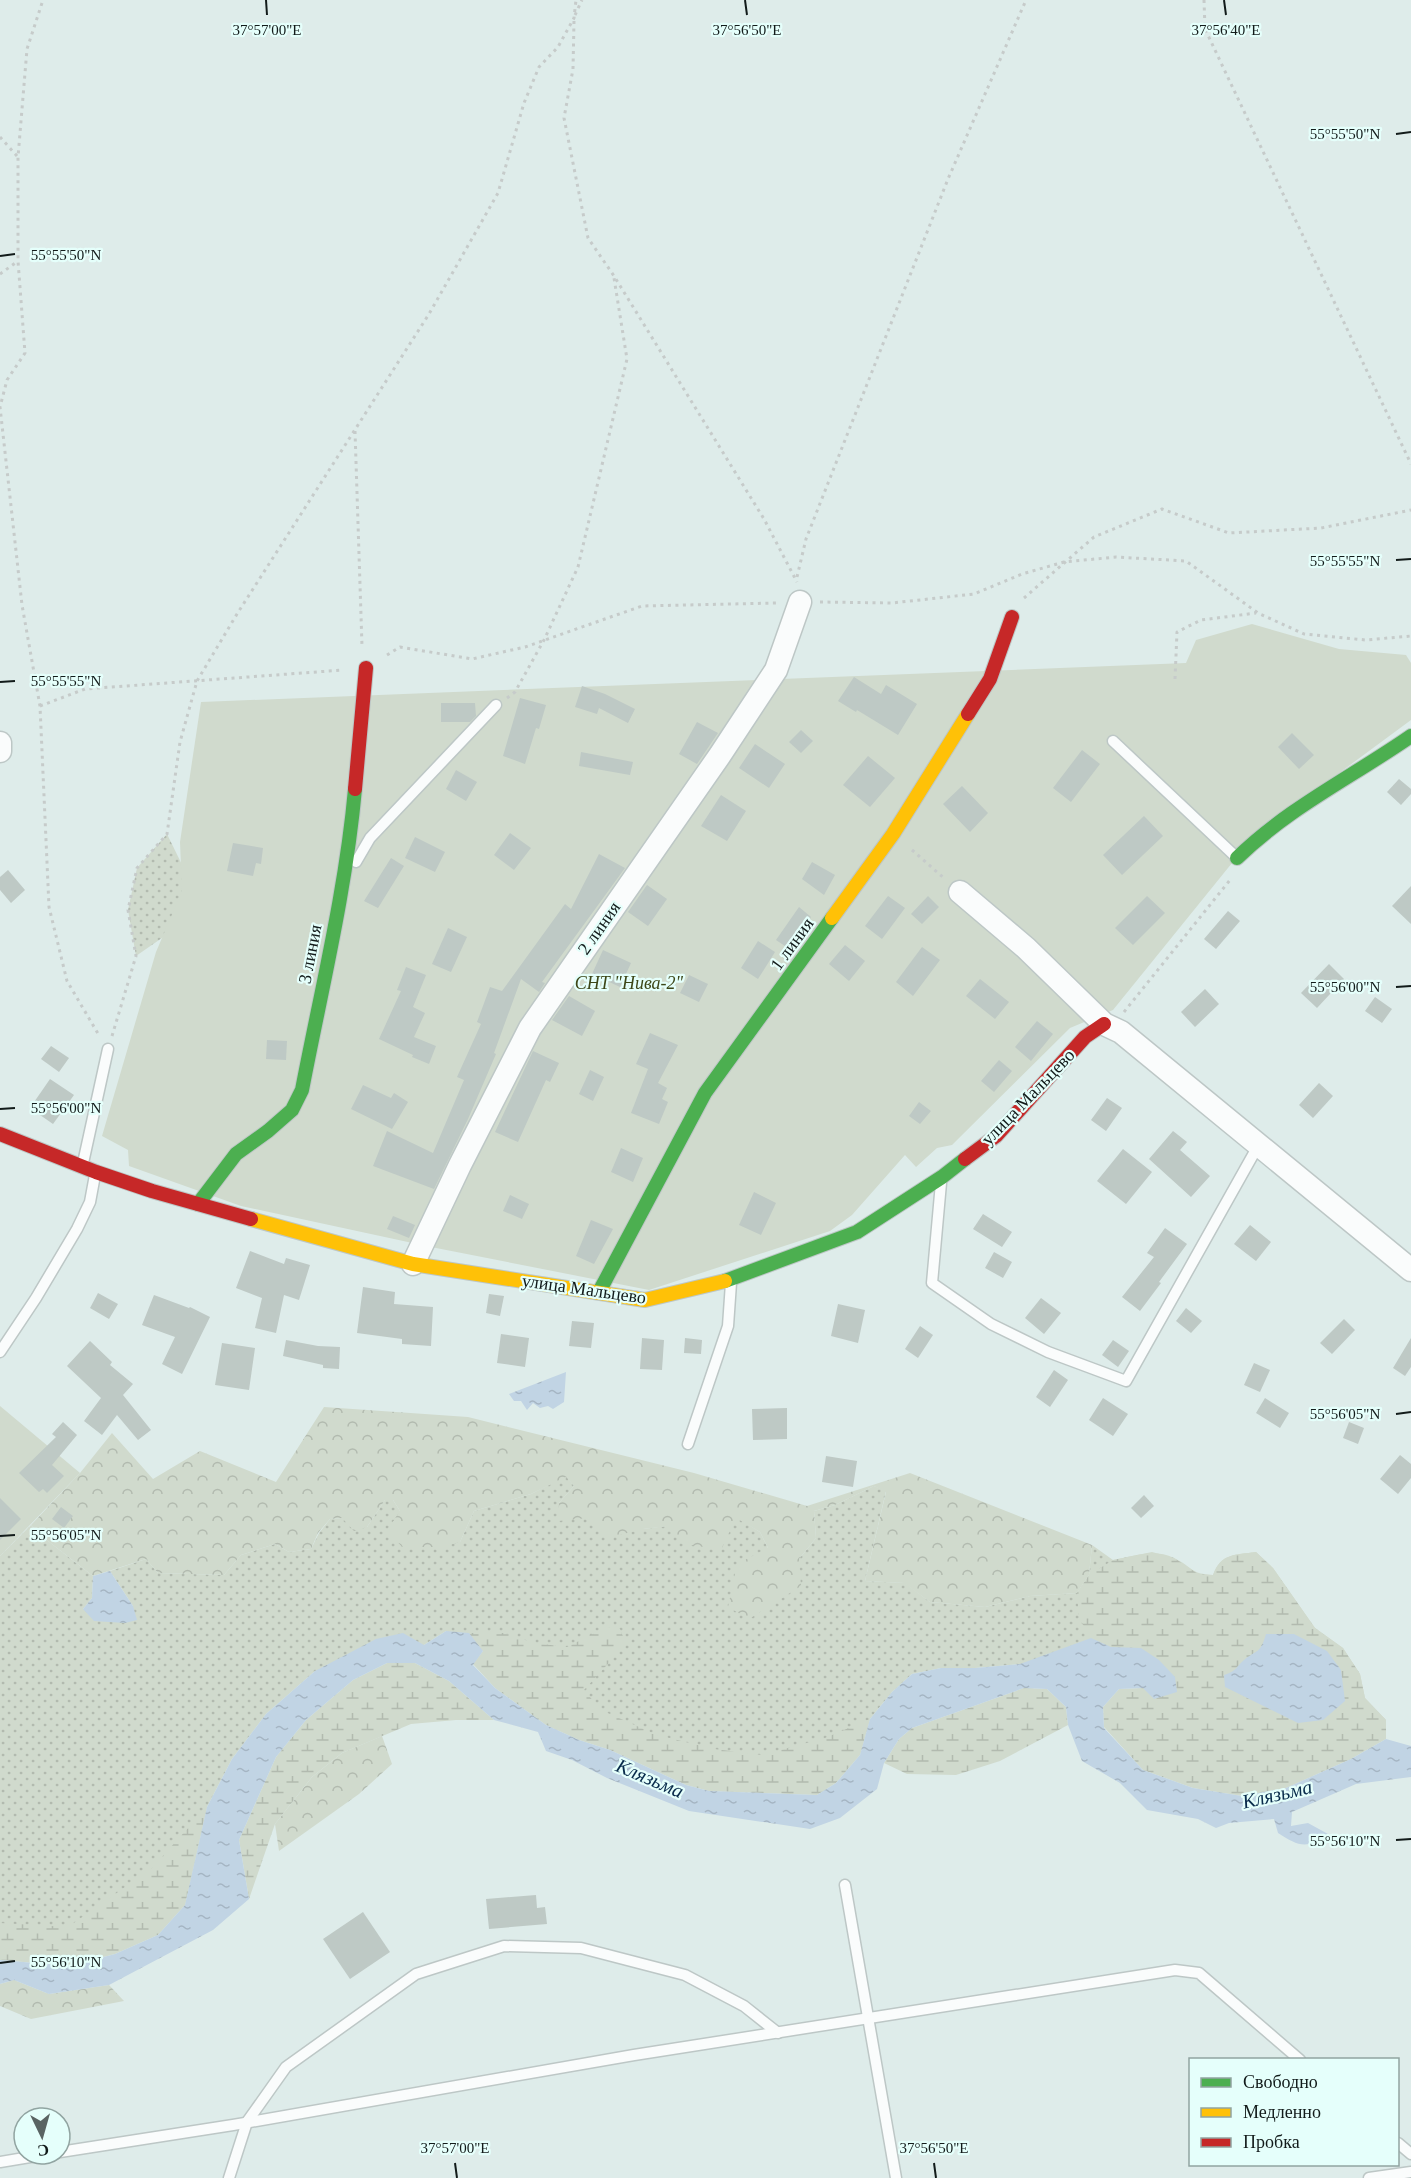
<svg xmlns="http://www.w3.org/2000/svg" width="1411" height="2178" viewBox="0 0 1411 2178" font-family="'Times New Roman',serif">
	<defs>
		<pattern id="grass-dots" width="8" height="8" patternUnits="userSpaceOnUse" patternTransform="scale(1.5)"><rect width="8" height="8" fill="#d0dacd"/><path d="M2 2h.1M6 6h.1" fill="none" stroke="#b2baaf" stroke-width="1.8" stroke-linecap="round"/></pattern>
		<pattern id="forest-crowns" width="20" height="18" patternUnits="userSpaceOnUse" patternTransform="scale(1.5)"><rect width="20" height="18" fill="#d0dacd"/><path d="M2 6a3 3 0 1 1 6 0M12 15a3 3 0 1 1 6 0" fill="none" stroke="#b2baaf"/></pattern>
		<pattern id="wetland-marsh" width="20" height="14" patternUnits="userSpaceOnUse" patternTransform="scale(1.5)"><rect width="20" height="14" fill="#d0dacd"/><path d="M1 5h8M5 5V1M11 12h8M15 12V8" fill="none" stroke="#b2baaf"/></pattern>
		<pattern id="water-ripples" width="26" height="14" patternUnits="userSpaceOnUse" patternTransform="scale(1.5)"><rect width="26" height="14" fill="#c1d4e4"/><path d="M2 4q2-2 4 0t4 0M15 11q2-2 4 0t4 0" fill="none" stroke="#a5b5c3"/></pattern>
	</defs>
	<rect width="100%" height="100%" fill="#deecea"/>
	<g fill="url(#grass-dots)">
		<path d="M167,834L189,879L172,931L136,956L128,910L137,868Z"/>
		<path d="M566,1476L574,1486L559,1503L588,1518L643,1529L736,1517L760,1532L768,1548L799,1559L816,1538L814,1511L835,1505L874,1486L886,1491L865,1581L905,1583L930,1602L985,1607L1030,1596L1077,1593L1089,1575L1092,1545L1113,1560C1134,1556 1154,1548 1174,1558C1193,1567 1190,1574 1213,1575C1221,1553 1235,1555 1256,1552L1273,1568L1315,1628L1343,1648L1360,1674L1365,1698L1386,1720V1739L1020,1664L975,1668H941L912,1674L892,1692L870,1719L860,1755L746,1793L446,1631L424,1645L315,1671L266,1714L232,1759L207,1807L185,1905L0,1960V1556L31,1525L39,1534L93,1576L92,1598L83,1609L133,1606L110,1571L146,1559L158,1573L224,1575L241,1555L275,1544L289,1552L311,1549L319,1533L330,1519L342,1518L367,1527L385,1500H393L400,1511L460,1542L474,1511L531,1494Z"/>
	</g>
	<g fill="url(#forest-crowns)">
		<path d="M324,1407L468,1417L694,1473L807,1506L910,1473L1092,1545L1089,1575L1077,1593L1030,1596L985,1607L930,1602L904,1583L865,1581L886,1492L874,1486L835,1505L814,1511L816,1538L799,1559L801,1586L749,1619L728,1607L737,1564L768,1548L760,1532L736,1518L721,1550L680,1543L670,1526L643,1529L607,1538L588,1518L558,1521L559,1503L574,1486L566,1477L531,1494L474,1511L460,1542L442,1547H402L387,1530L400,1511L393,1500H385L367,1527L354,1531L342,1518L330,1519L318,1533L311,1549L289,1552L275,1544L241,1555L224,1575L158,1573L146,1559L93,1576L39,1534L31,1525L80,1473L112,1433L153,1479L200,1451L276,1482Z"/>
		<path d="M382,1736L392,1764L359,1794L279,1851L275,1824L312,1777L342,1753Z"/>
		<path d="M14,1980L49,1994L109,1985L124,2001L31,2019L0,2006V1984Z"/>
	</g>
	<g fill="url(#wetland-marsh)" fill-rule="evenodd">
		<path d="M1152,1552L1174,1558L1198,1574L1213,1575C1221,1553 1235,1555 1256,1552L1273,1568L1315,1628L1343,1648L1360,1674L1365,1698L1386,1720V1739L1351,1759L1286,1788L1242,1796L1193,1788L1143,1770L1104,1727L1103,1707L1119,1689L1143,1688L1177,1693L1175,1677L1141,1648L1111,1647L1091,1638L1079,1618L1077,1593L1089,1575L1113,1560ZM1263,1645L1265,1706L1225,1687L1224,1675C1235,1671 1236,1667 1244,1661C1251,1654 1257,1653 1263,1645Z"/>
		<path d="M607,1627L620,1629L626,1644L584,1690L601,1710L657,1735L714,1749L762,1755L825,1738L870,1719L860,1755L836,1783L817,1795L709,1791L686,1785L610,1750L579,1740L546,1725L495,1688L473,1664L483,1651L469,1633H505L534,1643L567,1647Z"/>
		<path d="M387,1663H415L449,1681L494,1720H456L411,1724L342,1753L312,1777L275,1824L249,1899L239,1840L276,1757L306,1720L353,1680Z"/>
		<path d="M1024,1688L1047,1689L1066,1707L1068,1725L1000,1761L956,1775L907,1774L884,1763L899,1739L912,1728Z"/>
		<path d="M207,1807L185,1905L158,1935L115,1954L69,1966L0,1960V1923L68,1927L151,1869Z"/>
	</g>
	<g fill="#d0dacd">
		<path d="M1252,624L1339,649L1406,655L1411,663V720L1228,855L1232,863L1113,1010L1070,1028L952,1145L937,1148L916,1167L905,1155L852,1215L830,1231L649,1290L431,1247L241,1206L129,1166L128,1150L102,1136L156,952L182,891L180,842L201,702L1186,663L1196,640Z"/>
		<path d="M0,1406L80,1473L0,1556Z"/>
	</g>
	<g fill="url(#water-ripples)">
		<path d="M566,1372L564,1402L553,1409L548,1406L540,1408L533,1403L527,1410L521,1401H514L509,1394Z"/>
		<path d="M110,1571L133,1606L137,1620L125,1623L94,1621L83,1609L92,1598L93,1576Z"/>
		<path d="M446,1631L469,1633L483,1651L473,1665L495,1688L546,1725L579,1740L610,1750L686,1785L709,1791L817,1795L836,1783L860,1755L870,1719L892,1692L912,1674L941,1668H975L1020,1664L1091,1638L1111,1647L1141,1648L1159,1660L1175,1677L1177,1692L1154,1699L1143,1688L1119,1689L1103,1707L1104,1728L1143,1770L1193,1788L1242,1796L1286,1788L1351,1759L1386,1739L1411,1746V1777L1356,1784L1292,1812L1291,1826L1308,1823L1328,1834C1307,1850 1298,1846 1278,1833L1274,1819L1229,1823L1216,1828L1198,1819L1147,1810L1120,1783L1082,1761L1068,1725L1066,1707L1047,1689L1024,1688L912,1728L899,1739L884,1763L877,1789L840,1818L810,1829L689,1811L607,1778L572,1760L546,1751L538,1732L494,1720L449,1681L415,1663H387L353,1680L306,1720L276,1757L239,1840L249,1899L213,1930L109,1985L49,1994L14,1980L0,1984V1960L69,1966L115,1954L158,1935L185,1905L207,1807L232,1759L266,1714L315,1671L376,1639L403,1633L424,1645Z"/>
		<path d="M1266,1634H1294L1327,1651L1341,1670L1345,1701L1323,1720L1298,1723L1225,1687L1224,1675C1237,1671 1235,1668 1244,1660C1258,1649 1260,1654 1266,1634Z"/>
	</g>
	<g fill="#bec9c5">
		<path d="M854,677L881,694L886,685L917,704L898,735L857,710L856,712L838,701Z"/>
		<path d="M582,686L605,694L635,709L628,723L599,708L597,714L575,707Z"/>
		<path d="M520,698L546,705L539,729L536,728L525,764L503,756Z"/>
		<path d="M441,703H475L476,716L470,722H441Z"/>
		<path d="M697,722L718,733L697,764L679,754Z"/>
		<path d="M801,730L813,741L801,753L789,742Z"/>
		<path d="M1292,733L1314,755L1299,769L1278,747Z"/>
		<path d="M755,744L785,764L769,788L739,768Z"/>
		<path d="M1082,750L1100,764L1071,802L1053,788Z"/>
		<path d="M581,752L633,762L630,775L579,766Z"/>
		<path d="M868,756L895,778L870,807L843,785Z"/>
		<path d="M456,770L477,782L466,801L446,789Z"/>
		<path d="M1399,779L1411,789V794L1401,805L1387,792Z"/>
		<path d="M962,786L988,813L970,832L943,804Z"/>
		<path d="M721,795L746,811L727,841L701,826Z"/>
		<path d="M1144,816L1163,836L1122,875L1103,855Z"/>
		<path d="M510,833L531,848L514,870L494,855Z"/>
		<path d="M415,837L445,852L435,872L405,858Z"/>
		<path d="M233,843L263,848L261,864L256,863L253,876L227,871Z"/>
		<path d="M599,854L625,868L542,982L545,983L539,992L521,979L494,1053L496,1054L468,1119L434,1189L373,1166L387,1131L433,1153L464,1080L457,1077L481,1024L477,1022L490,987L502,991L565,904L571,909Z"/>
		<path d="M391,858L404,866L378,908L364,901Z"/>
		<path d="M812,862L835,875L824,895L802,879Z"/>
		<path d="M8,870L25,890L11,903L0,890V877Z"/>
		<path d="M647,885L667,899L648,926L628,912Z"/>
		<path d="M1411,886V924L1392,906Z"/>
		<path d="M888,896L905,908L882,939L865,926Z"/>
		<path d="M928,896L939,907L922,924L911,914Z"/>
		<path d="M1147,896L1165,913L1133,945L1115,928Z"/>
		<path d="M799,907L811,917L788,948L776,940Z"/>
		<path d="M1228,911L1240,921L1216,949L1204,939Z"/>
		<path d="M448,928L467,937L451,972L432,964Z"/>
		<path d="M758,941L775,952L758,979L741,968Z"/>
		<path d="M845,945L865,961L849,981L829,964Z"/>
		<path d="M922,947L940,960L913,996L896,982Z"/>
		<path d="M603,950L631,963L620,987L592,974Z"/>
		<path d="M1329,964L1344,979L1317,1008L1301,993Z"/>
		<path d="M406,967L426,975L413,1007L425,1013L414,1037L436,1046L429,1064L412,1057L413,1055L379,1039L401,991L397,990Z"/>
		<path d="M689,975L708,984L699,1002L680,993Z"/>
		<path d="M980,979L1009,1002L995,1019L966,996Z"/>
		<path d="M1205,989L1219,1004L1195,1027L1181,1012Z"/>
		<path d="M569,996L595,1011L582,1036L552,1020Z"/>
		<path d="M1375,997L1392,1009L1382,1023L1365,1011Z"/>
		<path d="M1037,1021L1053,1034L1031,1061L1015,1047Z"/>
		<path d="M650,1033L678,1045L658,1083L667,1088L662,1099L668,1102L659,1124L631,1113L648,1069L636,1064Z"/>
		<path d="M267,1040L287,1041L286,1060L266,1059Z"/>
		<path d="M51,1046L69,1058L59,1072L41,1059Z"/>
		<path d="M533,1051L559,1063L550,1082L546,1080L518,1142L495,1132Z"/>
		<path d="M999,1060L1012,1071L994,1092L981,1081Z"/>
		<path d="M590,1070L604,1077L593,1101L579,1094Z"/>
		<path d="M50,1079L74,1095L53,1124L30,1108Z"/>
		<path d="M1319,1083L1333,1096L1313,1118L1299,1105Z"/>
		<path d="M363,1085L391,1098L394,1093L408,1102L392,1129L351,1109Z"/>
		<path d="M1107,1098L1122,1108L1106,1131L1091,1120Z"/>
		<path d="M919,1102L931,1111L920,1124L909,1116Z"/>
		<path d="M1173,1131L1187,1142L1180,1150L1210,1176L1191,1197L1149,1159Z"/>
		<path d="M621,1148L643,1158L633,1182L611,1172Z"/>
		<path d="M1123,1149L1152,1172L1126,1204L1097,1181Z"/>
		<path d="M754,1192L776,1203L761,1235L739,1225Z"/>
		<path d="M510,1195L529,1204L522,1219L503,1211Z"/>
		<path d="M983,1214L1012,1232L1002,1247L973,1229Z"/>
		<path d="M393,1216L415,1225L409,1238L387,1229Z"/>
		<path d="M591,1220L613,1229L594,1264L576,1256Z"/>
		<path d="M1250,1225L1271,1242L1256,1261L1234,1244Z"/>
		<path d="M1165,1228L1187,1244L1159,1282L1161,1283L1140,1311L1122,1297L1154,1257L1147,1253Z"/>
		<path d="M250,1251L284,1264L286,1258L310,1265L299,1300L284,1295L276,1333L255,1328L262,1298L236,1288Z"/>
		<path d="M994,1252L1012,1262L1003,1278L985,1268Z"/>
		<path d="M363,1287L395,1292L394,1304L433,1307L431,1346L402,1344V1339L357,1333Z"/>
		<path d="M98,1293L118,1304L109,1319L90,1308Z"/>
		<path d="M489,1294L504,1296L500,1316L486,1313Z"/>
		<path d="M154,1295L189,1308L190,1307L210,1317L182,1374L162,1364L175,1337L142,1325Z"/>
		<path d="M1041,1298L1061,1313L1044,1334L1025,1318Z"/>
		<path d="M838,1304L865,1310L858,1343L831,1336Z"/>
		<path d="M1186,1308L1202,1321L1191,1333L1176,1321Z"/>
		<path d="M1344,1319L1355,1330L1332,1354L1320,1343Z"/>
		<path d="M572,1321L594,1323L591,1348L569,1346Z"/>
		<path d="M920,1326L933,1335L918,1358L905,1349Z"/>
		<path d="M501,1334L529,1338L525,1367L497,1363Z"/>
		<path d="M642,1338L664,1340L662,1370L640,1369Z"/>
		<path d="M685,1338L702,1340L701,1354L684,1353Z"/>
		<path d="M1411,1338V1367L1405,1376L1393,1368Z"/>
		<path d="M286,1340L318,1346L340,1347L339,1369L323,1368V1365L283,1356Z"/>
		<path d="M1113,1340L1129,1351L1118,1367L1102,1355Z"/>
		<path d="M90,1341L112,1362L110,1365L133,1384L123,1395L151,1430L138,1440L117,1415L102,1435L84,1421L101,1398L67,1366Z"/>
		<path d="M222,1343L255,1348L249,1390L215,1385Z"/>
		<path d="M1254,1363L1270,1370L1260,1392L1244,1385Z"/>
		<path d="M1054,1370L1068,1380L1050,1407L1036,1397Z"/>
		<path d="M1103,1398L1128,1414L1113,1436L1089,1420Z"/>
		<path d="M1265,1398L1289,1413L1280,1428L1256,1413Z"/>
		<path d="M787,1408V1439L753,1440L752,1409Z"/>
		<path d="M63,1422L77,1435L52,1465L64,1476L47,1493L43,1489L39,1492L19,1473L56,1437L52,1434Z"/>
		<path d="M1349,1422L1364,1428L1358,1444L1343,1438Z"/>
		<path d="M1400,1455L1411,1464V1478L1398,1494L1380,1479Z"/>
		<path d="M826,1456L857,1461L853,1487L822,1482Z"/>
		<path d="M1144,1495L1154,1506L1141,1518L1131,1508Z"/>
		<path d="M0,1498L21,1519L0,1540Z"/>
		<path d="M61,1507L73,1516L64,1528L52,1519Z"/>
		<path d="M536,1895L537,1908L545,1907L547,1924L489,1929L486,1899Z"/>
		<path d="M363,1912L390,1952L350,1979L323,1939Z"/>
	</g>
	<g fill="none" stroke-linecap="round" stroke-linejoin="round">
		<defs>
			<g id="lane">
				<path d="M1113,741L1234,855"/>
				<path d="M356,862L370,838L496,705"/>
				<path d="M83,1163L108,1049"/>
				<path d="M941,1183L932,1283L991,1324L1048,1352L1126,1381L1258,1146"/>
				<path d="M0,1352L36,1298L77,1229L90,1202L95,1175"/>
				<path d="M688,1444L728,1326L731,1283"/>
				<path d="M845,1885L896,2178"/>
				<path d="M1398,2143L1411,2154"/>
				<path d="M60,2152L233,2125L634,2055L1175,1970L1199,1973L1300,2060"/>
				<path d="M0,2162L48,2154"/>
				<path d="M229,2178L247,2122L286,2067L416,1974L504,1946L581,1948L685,1975L744,2006L778,2033"/>
				<path d="M1369,2178L1411,2172"/>
			</g>
			<g id="street">
				<path d="M0,743V751"/>
				<path d="M960,892L1026,948L1104,1024L1121,1032L1411,1270"/>
				<path d="M413,1264L460,1165L530,1028L720,755L776,670L800,602"/>
			</g>
			<g id="fast">
				<path d="M1237,858C1288,808 1352,777 1411,736"/>
				<path d="M198,1204L236,1154L268,1131L292,1110L302,1090C321,991 346,890 355,789"/>
				<path d="M725,1281L857,1232L942,1177L965,1159"/>
				<path d="M599,1292L705,1093L832,918"/>
			</g>
			<g id="slow">
				<path d="M832,918L893,834L968,714"/>
				<path d="M251,1219L413,1264L645,1300L725,1281"/>
			</g>
			<g id="jam">
				<path d="M968,714L990,679L1012,617"/>
				<path d="M355,789L366,668"/>
				<path d="M0,1134L96,1172L152,1191L251,1219"/>
				<path d="M965,1159L996,1136L1085,1037L1104,1024"/>
			</g>
		</defs>
		<use href="#lane" stroke="#bdc7c6" stroke-width="13"/>
		<use href="#street" stroke="#bdc7c6" stroke-width="25"/>
		<use href="#fast" stroke="#bdc7c6" stroke-width="16"/>
		<use href="#slow" stroke="#bdc7c6" stroke-width="16"/>
		<use href="#jam" stroke="#bdc7c6" stroke-width="16"/>
		<g stroke="#c6cbca" stroke-width="3" stroke-dasharray="3 4.5" stroke-linecap="butt">
			<path d="M1204,0L1205,29L1411,464"/>
			<path d="M42,3L27,49L18,157V261L25,353L7,380L0,407L22,605L40,706L49,907L67,981L100,1037"/>
			<path d="M575,15L582,0"/>
			<path d="M574,21L573,69L564,118L588,238L614,276L764,519L797,582"/>
			<path d="M0,137L17,156"/>
			<path d="M0,274L18,261"/>
			<path d="M355,431L362,646"/>
			<path d="M797,577L806,539L948,179L1026,0"/>
			<path d="M1024,598L1094,537L1162,509L1229,533L1321,528L1411,510"/>
			<path d="M820,602L892,603L974,594L1022,574L1064,562L1116,557L1186,561L1258,613L1304,634L1366,640L1411,636"/>
			<path d="M387,655L400,647L472,659L525,647L642,606L777,603"/>
			<path d="M1175,679L1177,632L1201,620L1256,613"/>
			<path d="M507,698L515,692L544,640L578,567L627,359L614,278"/>
			<path d="M40,706L85,689L343,670"/>
			<path d="M912,850L945,879"/>
			<path d="M1124,1012L1230,880"/>
			<path d="M112,1036L136,956L128,910L137,868L167,834L180,742L197,681L237,614L429,314L498,193L524,103L539,67L558,47L574,18L576,0"/>
		</g>
		<use href="#lane" stroke="#fafcfc" stroke-width="10"/>
		<use href="#street" stroke="#fafcfc" stroke-width="22"/>
		<use href="#fast" stroke="#4caf50" stroke-width="14"/>
		<use href="#slow" stroke="#ffc107" stroke-width="14"/>
		<use href="#jam" stroke="#c62828" stroke-width="14"/>
	</g>
	<path fill="none" stroke="#121b1a" stroke-width="2" d="M266,0L267,15M745,0L747,15M1224,0L1226,15M1396,134L1411,132M0,256L15,254M1396,560L1411,559M0,682L15,681M1396,987L1411,986M0,1109L15,1108M1396,1414L1411,1412M0,1536L15,1535M1396,1840L1411,1839M0,1963L15,1961M455,2163L457,2178M934,2163L936,2178"/>
	<g text-anchor="middle" dominant-baseline="central" stroke-width="4.5" stroke-linejoin="round" paint-order="stroke">
		<g font-size="18" fill="#121b1a" stroke="#e5fffb">
			<text transform="translate(599 928) rotate(-55)">2 линия</text>
			<text transform="translate(792 944) rotate(-54)">1 линия</text>
			<text transform="translate(310 954) rotate(-79)">3 линия</text>
			<text transform="translate(1028 1097) rotate(-46)">улица Мальцево</text>
			<text transform="translate(584 1289) rotate(8)">улица Мальцево</text>
		</g>
		<g font-size="18" font-style="italic" fill="#3c4617" stroke="#e5fffb">
			<text x="629" y="983">СНТ "Нива-2"</text>
		</g>
		<g font-size="20" font-style="italic" fill="#082b4b" stroke="#e5fffb">
			<text transform="translate(650 1778) rotate(23)">Клязьма</text>
			<text transform="translate(1277 1794) rotate(-13)">Клязьма</text>
		</g>
	</g>
	<g font-size="15" text-anchor="middle" fill="#121b1a" stroke="#e5fffb" stroke-width="4.5" stroke-linejoin="round" paint-order="stroke">
		<text x="267" y="35">37°57'00"E</text>
		<text x="747" y="35">37°56'50"E</text>
		<text x="1226" y="35">37°56'40"E</text>
		<text x="1345" y="139">55°55'50"N</text>
		<text x="66" y="260">55°55'50"N</text>
		<text x="1345" y="566">55°55'55"N</text>
		<text x="66" y="686">55°55'55"N</text>
		<text x="1345" y="992">55°56'00"N</text>
		<text x="66" y="1113">55°56'00"N</text>
		<text x="1345" y="1419">55°56'05"N</text>
		<text x="66" y="1540">55°56'05"N</text>
		<text x="1345" y="1846">55°56'10"N</text>
		<text x="66" y="1967">55°56'10"N</text>
		<text x="455" y="2153">37°57'00"E</text>
		<text x="934" y="2153">37°56'50"E</text>
	</g>
	<rect x="1189" y="2058" width="210" height="108" fill="#e5fffb" stroke="#91a4a1" stroke-width="1.5"/>
	<rect x="1201" y="2078" width="30" height="9" fill="#4caf50" stroke="#91a4a1" stroke-width="1.5"/>
	<text x="1243" y="2088" font-size="18" fill="#121b1a">Свободно</text>
	<rect x="1201" y="2108" width="30" height="9" fill="#ffc107" stroke="#91a4a1" stroke-width="1.5"/>
	<text x="1243" y="2118" font-size="18" fill="#121b1a">Медленно</text>
	<rect x="1201" y="2138" width="30" height="9" fill="#c62828" stroke="#91a4a1" stroke-width="1.5"/>
	<text x="1243" y="2148" font-size="18" fill="#121b1a">Пробка</text>
	<g transform="translate(42 2136) rotate(175)"><circle r="28" fill="#e5fffb" stroke="#91a4a1" stroke-width="1.5"/>
	<path d="M0-4.5L10 22L0 15L-10 22Z" fill="#596463"/>
	<text y="-9" font-size="16" font-weight="bold" text-anchor="middle" fill="#121b1a">С</text>
	</g>
</svg>
